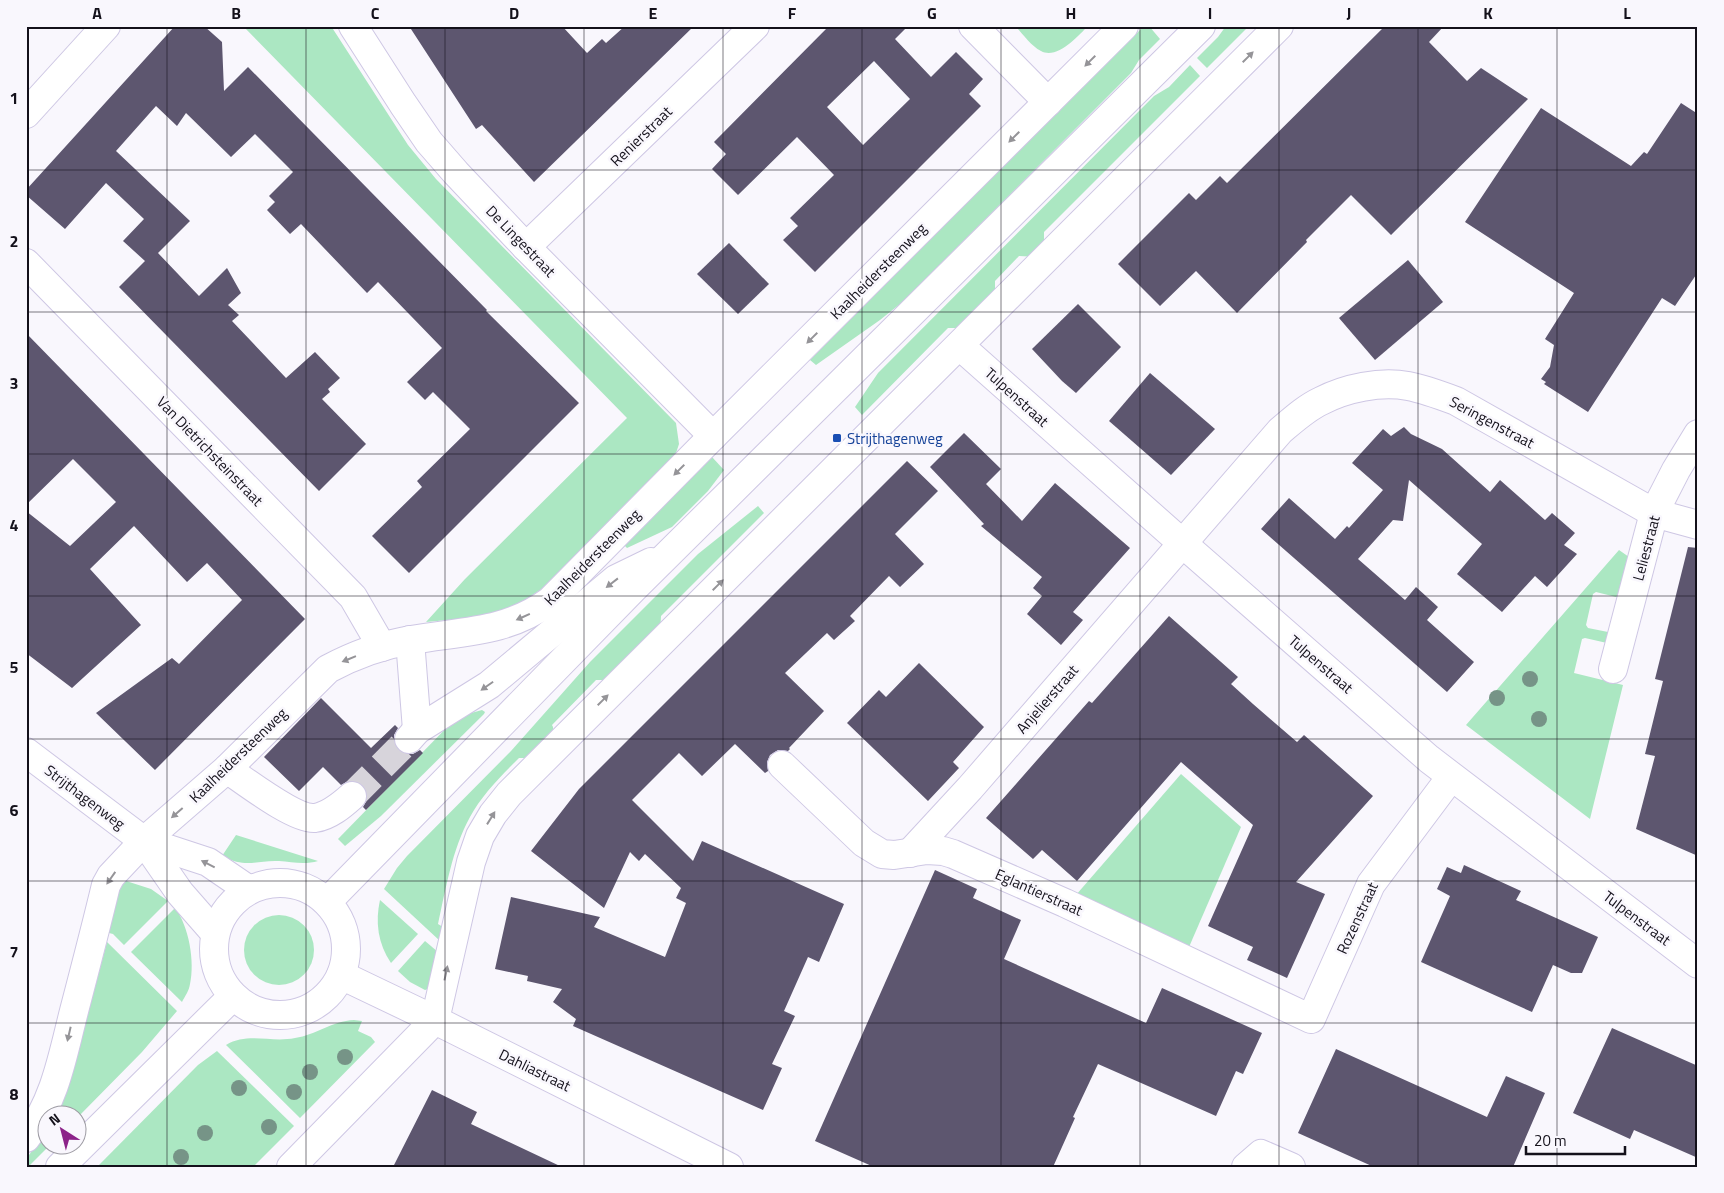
<svg xmlns="http://www.w3.org/2000/svg" width="1724" height="1193" viewBox="0 0 1724 1193" font-family="'Titillium Web',sans-serif">
	<rect width="100%" height="100%" fill="#f9f7fd"/>
	<g fill="#abe7c2">
		<path d="M243,26H331L408,145L436,179L676,423L679,444L675,456L546,586L515,607L470,618L426,622L465,579L627,418Z"/>
		<path d="M1015,26H1088C1078,36 1057,60 1041,51C1031,46 1023,34 1015,26Z"/>
		<path d="M1144,26H1149L1160,39L1139,60L1131,73L905,300L880,320L816,365L810,360Z"/>
		<path d="M1226,26H1249L1207,68L1197,58L1218,37Z"/>
		<path d="M1190,65L1200,76L1044,232V251L1038,257L1019,256L995,281V299L967,328H948L862,415L855,407L878,373L1154,96L1169,87Z"/>
		<path d="M712,457L724,470L708,491L672,527L627,548L624,545Z"/>
		<path d="M758,506L764,513L661,616L660,634L614,680H596L552,725L553,727L554,741L537,758H519C501,776 482,795 470,817C452,850 446,888 438,924L443,927L440,941L384,889L397,868L407,856L511,751L590,662L698,554Z"/>
		<path d="M1619,550L1629,557L1618,596L1616,597L1596,592L1593,594L1586,625L1588,628L1608,632L1607,643L1585,638L1582,639L1574,673L1623,685L1590,819L1466,725Z"/>
		<path d="M482,710L485,712L484,714L381,816L345,846L338,839L457,717Z"/>
		<path d="M1181,774L1241,827L1189,947L1076,895Z"/>
		<path d="M236,835L318,861C305,865 292,862 279,861C254,860 248,869 222,856Z"/>
		<path d="M123,880L151,889L168,901L124,945L113,934L105,932L116,894Z"/>
		<path d="M380,900L418,934L391,963C378,944 375,922 380,900Z"/>
		<path d="M175,908C189,926 195,962 190,984C189,991 185,996 182,1002L131,952Z"/>
		<circle cx="279" cy="950" r="35"/>
		<path d="M425,941L438,952L428,989L425,990L410,982L398,971Z"/>
		<path d="M107,942L177,1011L142,1052L78,1117L56,1116L70,1082Z"/>
		<path d="M354,1020L362,1021L358,1031L371,1037L375,1042L300,1118L226,1045C248,1032 271,1043 295,1038C316,1035 332,1021 354,1020Z"/>
		<path d="M217,1051L294,1126L253,1167H97L198,1065Z"/>
		<path d="M47,1131L48,1146H49L28,1167H26V1159Z"/>
	</g>
	<g fill="#5d566f" fill-rule="evenodd">
		<path d="M175,26H204L222,42L224,91L248,67L487,310L486,311L579,403L409,573L372,536L422,487L417,481L470,429L433,392L425,400L407,382L442,348L378,282L367,293L301,224L290,234L267,210L275,202L269,196L293,172L255,134L231,157L186,113L177,126L156,106L116,151L190,221L158,253L199,296L227,268L241,293L228,305L239,315L232,321L286,378L315,352L340,378L328,389L330,392L322,399L366,444L319,491L119,287L145,261L123,241L144,219L106,183L65,229L26,195V190Z"/>
		<path d="M409,26H562L587,53L602,39L606,43L625,26H694L534,182L482,125L476,129Z"/>
		<path d="M829,26H908L895,39L931,77L956,52L983,79L969,94L981,106L815,272L783,240L798,226L790,218L834,175L797,137L738,195L712,169L726,154L714,142ZM874,61L910,99L863,145L827,107Z"/>
		<path d="M1385,26H1444L1429,42L1467,81L1481,68L1528,99L1391,235L1351,195L1306,240L1307,242L1237,313L1196,271L1160,306L1118,264L1189,193L1196,200L1220,176L1227,183Z"/>
		<path d="M1681,103L1698,114V272L1675,306L1662,298L1588,412L1544,384L1546,382L1541,379L1550,367L1554,345L1545,339L1574,293L1465,222L1541,108L1631,166L1644,152L1647,154Z"/>
		<path d="M729,243L769,284L738,314L697,274Z"/>
		<path d="M1408,260L1443,302L1375,360L1339,318Z"/>
		<path d="M1078,304L1121,347L1076,393L1062,381L1032,349Z"/>
		<path d="M26,333L305,619L155,770L96,713L172,658L179,664L242,600L207,563L187,582L134,526L90,569L141,625L72,688L26,653V511L70,546L116,502L73,459L26,505Z"/>
		<path d="M1150,373L1215,429L1171,475L1109,421Z"/>
		<path d="M1404,427L1411,434L1442,449L1490,492L1500,480L1545,520L1552,513L1575,533L1564,545L1577,554L1547,587L1535,576L1502,612L1457,574L1482,544L1409,480L1403,521L1393,520L1358,559L1405,600L1416,587L1438,607L1427,620L1474,662L1447,692L1261,529L1289,498L1335,539L1347,526L1349,528L1383,490L1352,463L1383,429L1391,436Z"/>
		<path d="M964,433L1001,469L986,484L1022,521L1055,483L1130,548L1073,612L1083,620L1061,645L1027,614L1042,596L1033,588L1042,577L981,526L984,524L930,467Z"/>
		<path d="M907,461L938,491L895,534L924,564L900,587L889,576L850,616L855,621L834,640L827,633L785,673L824,711L789,748L790,749L788,751L778,750L770,755L767,762L768,771L765,773L735,744L702,776L679,753L632,800L693,861L702,841L844,904L819,962L808,957L784,1011L795,1016L772,1064L782,1068L763,1110L573,1026L576,1019L553,1002L562,989L527,981L528,976L495,969L511,897L600,917L594,927L665,957L686,903L676,898L681,888L645,854L639,861L630,852L604,908L531,851L579,789Z"/>
		<path d="M1688,547L1698,548V856L1636,829L1655,756L1645,754L1663,681L1655,679Z"/>
		<path d="M1169,616L1238,677L1231,684L1253,704L1297,742L1304,735L1373,796L1296,882L1325,894L1287,978L1247,960L1253,947L1208,926L1253,825L1181,762L1077,881L1042,850L1033,859L986,818L1089,701L1092,703Z"/>
		<path d="M919,663L984,727L953,762L959,768L928,801L847,723L879,690L886,697Z"/>
		<path d="M321,698L371,748L395,725L398,728L394,735V743L398,750L406,754H413L420,750L423,753L366,810L363,807L367,800V792L363,785L357,781H348L341,785L323,767L299,791L264,757Z"/>
		<path d="M1464,865L1521,891L1516,900L1598,937L1582,973H1571L1553,965L1532,1012L1421,962L1450,896L1437,889L1447,867L1461,873Z"/>
		<path d="M935,870L977,889L973,898L1021,920L1004,959L1146,1023L1162,988L1262,1033L1243,1074L1236,1071L1216,1116L1098,1064L1073,1117L1075,1118L1053,1167H874L815,1141Z"/>
		<path d="M1612,1028L1698,1066V1158L1634,1130L1630,1139L1573,1113Z"/>
		<path d="M1336,1049L1487,1117L1506,1076L1545,1093L1513,1167H1374L1298,1133Z"/>
		<path d="M432,1090L477,1112L471,1124L562,1167H393Z"/>
	</g>
	<g fill="none" stroke-linecap="round" stroke-linejoin="round">
		<path stroke="#d7d4db" stroke-width="28" stroke-dasharray="28 14" stroke-linecap="butt" d="M352,796L409,739"/>
		<defs>
			<g id="minor">
				<path d="M353,26L403,104L429,142L456,173L526,247L713,436"/>
				<path d="M973,26L1048,102"/>
				<path d="M26,114L106,26"/>
				<path d="M526,247L755,26"/>
				<path d="M26,263L353,597L382,647"/>
				<path d="M960,346L1182,543L1429,759L1698,964"/>
				<path d="M410,640L417,730"/>
				<path d="M1613,669L1654,513L1676,470L1698,434"/>
				<path d="M409,739L417,730L489,685L616,579L651,562"/>
				<path d="M26,752L144,841L180,893L215,933"/>
				<path d="M782,765L864,843L882,854L894,855L927,850L943,851L953,854L1065,903L1311,1019L1371,884L1451,777"/>
				<path d="M227,769C245,781 295,820 315,818C329,816 342,805 352,796"/>
				<path d="M144,841L208,862L249,890"/>
				<path d="M910,853L970,788L1280,431C1293,420 1306,408 1321,401C1346,388 1380,381 1408,386C1424,389 1440,395 1456,401L1654,513L1698,525"/>
				<circle cx="280" cy="949" r="66"/>
				<path d="M327,902L633,589L1201,26"/>
				<path d="M341,975L435,1020L729,1167"/>
				<path d="M26,1138C55,1102 63,1054 74,1011C85,969 96,927 106,885L111,876L144,841L227,769L328,669C354,655 382,645 411,640C463,631 506,633 550,601L713,436L1124,26"/>
				<path d="M60,1167L233,996"/>
				<path d="M291,1167L435,1020L471,862L480,836L493,814L509,794C765,537 1023,284 1279,26"/>
				<path d="M1246,1167L1261,1154L1291,1167"/>
			</g>
		</defs>
		<use href="#minor" stroke="#cec7e4" stroke-width="30"/>
		<use href="#minor" stroke="#fff" stroke-width="28"/>
	</g>
	<g fill="#769487">
		<circle cx="1530" cy="679" r="8"/>
		<circle cx="1497" cy="698" r="8"/>
		<circle cx="1539" cy="719" r="8"/>
		<circle cx="345" cy="1057" r="8"/>
		<circle cx="310" cy="1072" r="8"/>
		<circle cx="239" cy="1088" r="8"/>
		<circle cx="294" cy="1092" r="8"/>
		<circle cx="269" cy="1127" r="8"/>
		<circle cx="205" cy="1133" r="8"/>
		<circle cx="181" cy="1157" r="8"/>
	</g>
	<defs><path id="oneway-solid" d="M-6-.8H1V-3.2L6.5 0L1 3.2V.8H-6Z" transform="scale(1.25)"/></defs>
	<g fill="#959498">
		<use href="#oneway-solid" transform="translate(1248 57) rotate(-45)"/>
		<use href="#oneway-solid" transform="translate(1090 61) rotate(135)"/>
		<use href="#oneway-solid" transform="translate(1014 137) rotate(135)"/>
		<use href="#oneway-solid" transform="translate(812 338) rotate(135)"/>
		<use href="#oneway-solid" transform="translate(679 470) rotate(135)"/>
		<use href="#oneway-solid" transform="translate(612 583) rotate(142)"/>
		<use href="#oneway-solid" transform="translate(718 585) rotate(-45)"/>
		<use href="#oneway-solid" transform="translate(523 617) rotate(156)"/>
		<use href="#oneway-solid" transform="translate(349 659) rotate(158)"/>
		<use href="#oneway-solid" transform="translate(487 686) rotate(145)"/>
		<use href="#oneway-solid" transform="translate(603 700) rotate(-45)"/>
		<use href="#oneway-solid" transform="translate(177 813) rotate(139)"/>
		<use href="#oneway-solid" transform="translate(491 818) rotate(-58)"/>
		<use href="#oneway-solid" transform="translate(208 864) rotate(-153)"/>
		<use href="#oneway-solid" transform="translate(111 878) rotate(125)"/>
		<use href="#oneway-solid" transform="translate(446 973) rotate(-78)"/>
		<use href="#oneway-solid" transform="translate(69 1034) rotate(103)"/>
	</g>
	<path fill="none" stroke="#14111b" stroke-width="1" stroke-opacity="0.55" d="M167,26V1167M306,26V1167M445,26V1167M584,26V1167M723,26V1167M862,26V1167M1001,26V1167M1140,26V1167M1279,26V1167M1418,26V1167M1557,26V1167M26,170H1698M26,312H1698M26,454H1698M26,596H1698M26,739H1698M26,881H1698M26,1023H1698"/>
	<rect fill="#1a4fb4" stroke="#f9f7fd" stroke-width="2" x="832" y="433" width="10" height="10" rx="2.5"/>
	<g text-anchor="middle" dominant-baseline="central" stroke-width="5" stroke-linejoin="round" paint-order="stroke">
		<g font-size="15" fill="#14111b" stroke="#f9f7fd">
			<text transform="translate(641 136) rotate(-44)">Renierstraat</text>
			<text transform="translate(521 241) rotate(46)">De Lingestraat</text>
			<text transform="translate(878 271) rotate(-45)">Kaalheidersteenweg</text>
			<text transform="translate(1017 397) rotate(42)">Tulpenstraat</text>
			<text transform="translate(1492 422) rotate(28)">Seringenstraat</text>
			<text transform="translate(210 451) rotate(46)">Van Dietrichsteinstraat</text>
			<text transform="translate(1646 548) rotate(-75)">Leliestraat</text>
			<text transform="translate(592 557) rotate(-45)">Kaalheidersteenweg</text>
			<text transform="translate(1321 664) rotate(41)">Tulpenstraat</text>
			<text transform="translate(1047 699) rotate(-49)">Anjelierstraat</text>
			<text transform="translate(238 755) rotate(-44)">Kaalheidersteenweg</text>
			<text transform="translate(85 797) rotate(37)">Strijthagenweg</text>
			<text transform="translate(1039 892) rotate(24)">Eglantierstraat</text>
			<text transform="translate(1357 918) rotate(-65)">Rozenstraat</text>
			<text transform="translate(1637 918) rotate(37)">Tulpenstraat</text>
			<text transform="translate(535 1070) rotate(26)">Dahliastraat</text>
		</g>
		<g font-size="15" fill="#164399" stroke="#f9f7fd" text-anchor="start">
			<text x="847" y="438">Strijthagenweg</text>
		</g>
	</g>
	<rect width="1724" height="1193" fill="none" stroke="#f9f7fd" stroke-width="55"/>
	<g transform="translate(62 1130) rotate(324)"><circle r="24" fill="#f9f7fd" stroke="#9d9ba3"/>
	<path d="M0-4L9 19L0 12L-9 19Z" fill="#8c2389"/>
	<text y="-8" font-size="14" font-weight="bold" text-anchor="middle" fill="#14111b">N</text>
	</g>
	<path d="M1526 1146v8h99v-8" fill="none" stroke="#14111b" stroke-width="2.5"/>
	<text x="1534" y="1146" font-size="15" fill="#14111b" stroke="#f9f7fd" stroke-width="4" paint-order="stroke">20 m</text>
	<rect x="28" y="28" width="1668" height="1138" fill="none" stroke="#14111b" stroke-width="2"/>
	<g font-size="16" text-anchor="middle" font-weight="bold" fill="#14111b">
		<text x="97" y="19">A</text>
		<text x="236" y="19">B</text>
		<text x="375" y="19">C</text>
		<text x="514" y="19">D</text>
		<text x="653" y="19">E</text>
		<text x="792" y="19">F</text>
		<text x="932" y="19">G</text>
		<text x="1071" y="19">H</text>
		<text x="1210" y="19">I</text>
		<text x="1349" y="19">J</text>
		<text x="1488" y="19">K</text>
		<text x="1627" y="19">L</text>
		<text x="14" y="104">1</text>
		<text x="14" y="247">2</text>
		<text x="14" y="389">3</text>
		<text x="14" y="531">4</text>
		<text x="14" y="673">5</text>
		<text x="14" y="816">6</text>
		<text x="14" y="958">7</text>
		<text x="14" y="1100">8</text>
	</g>
</svg>
